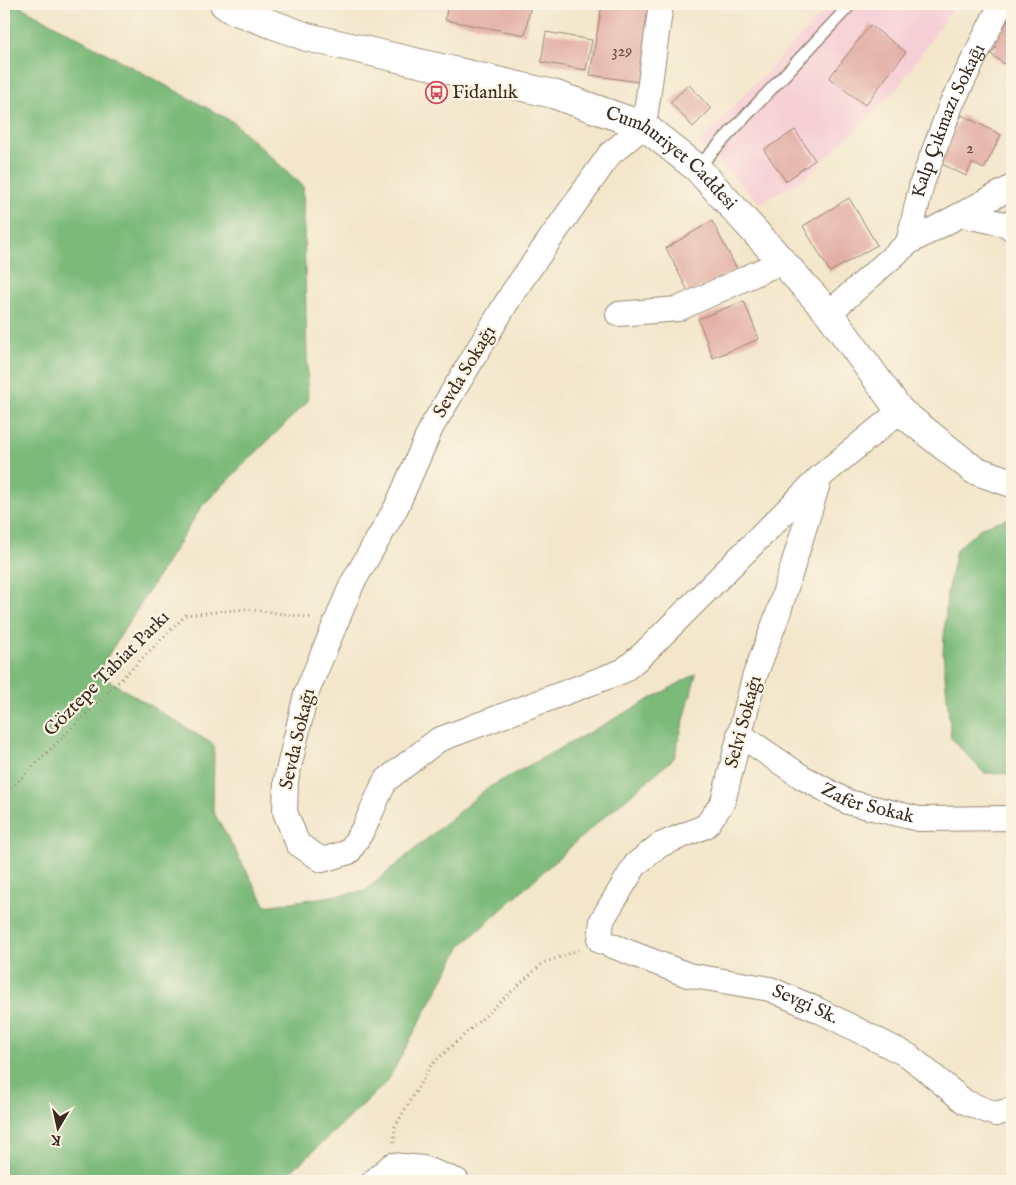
<svg xmlns="http://www.w3.org/2000/svg" width="1016" height="1185" viewBox="0 0 1016 1185" font-family="'IM FELL English',serif">
	<rect width="100%" height="100%" fill="#fcf5e5"/>
	<filter id="ink" filterUnits="userSpaceOnUse"><feTurbulence type="fractalNoise" baseFrequency=".02" numOctaves="2"/><feDisplacementMap in="SourceGraphic" scale="10" xChannelSelector="R" yChannelSelector="G"/><feConvolveMatrix kernelMatrix="1 2 1 2 8 2 1 2 1" color-interpolation-filters="sRGB"/></filter>
	<filter id="wash" filterUnits="userSpaceOnUse"><feTurbulence type="fractalNoise" baseFrequency=".0096" numOctaves="4" result="noise"/><feDisplacementMap in="SourceGraphic" scale="20" xChannelSelector="R" yChannelSelector="G"/><feGaussianBlur stdDeviation="1.12" result="paint"/><feColorMatrix in="noise" values="0 0 0 0 0 0 0 0 0 0 0 0 0 0 0 0 0 1.4 0 .05"/><feComposite in="paint" operator="in"/></filter>
	<g filter="url(#wash)">
		<rect width="100%" height="100%" fill="#f3e6ca"/>
		<path fill="#f6cfd6" d="M831,4H956L896,90L805,178L760,203L699,143Z"/>
		<g fill="#7cba7a" stroke="#5c724c">
			<path d="M4,4H16L233,122L303,186L308,401L202,506L97,673L214,745L213,811L266,906L365,891L486,789L696,674L674,758L588,831L461,946L387,1082L281,1181H4Z"/>
			<path d="M1012,517V774L984,773L951,738L943,654L947,593L956,550L982,527Z"/>
		</g>
		<g id="blocks">
			<g fill="#e2ada4">
				<path d="M448,4H531L525,35L445,20Z"/>
				<path d="M602,4H657L646,83L590,75Z"/>
				<path d="M1012,15V59L1009,57L1004,64L991,54L996,47L992,44Z"/>
				<path d="M870,25L906,52L865,105L829,78Z"/>
				<path d="M546,32L592,40L586,70L541,62Z"/>
				<path d="M689,85L711,109L693,127L670,102Z"/>
				<path d="M962,115L1001,135L984,169L972,163L966,176L938,162Z"/>
				<path d="M795,130L815,160L786,181L764,150Z"/>
				<path d="M849,198L877,245L830,272L803,226Z"/>
				<path d="M712,221L737,269L689,293L666,248Z"/>
				<path d="M744,301L759,339L713,358L698,319Z"/>
			</g>
		</g>
	</g>
	<g filter="url(#ink)">
		<use href="#blocks" fill-opacity="0" stroke="#978874" stroke-width="1"/>
		<g fill="none" stroke-linecap="round" stroke-linejoin="round">
			<defs>
				<path id="lane" d="M697,168L851,4"/>
				<g id="street">
					<path d="M661,4L644,126L610,154L513,292L432,426L396,508L352,584L306,694L286,780L285,812L298,844L322,860L349,852L364,828L385,781L438,740L623,671L643,654L821,476L900,411"/>
					<path d="M962,215L1009,225L1012,229"/>
					<path id="s1" d="M908,243L922,183L951,105L1001,4"/>
					<path d="M829,313L908,243L1012,187"/>
					<path d="M618,314L678,309L781,262"/>
					<path id="s2" d="M820,477L778,614L754,678L723,802L706,826L660,845L636,864L602,920L600,941L688,975L770,989L818,1010L909,1056L965,1102L995,1114L1012,1110"/>
					<path id="s3" d="M739,734L802,777L848,802L919,819L1012,818"/>
					<path d="M374,1181L392,1165L423,1168L457,1181"/>
				</g>
				<g id="primary">
					<path id="s4" d="M224,4L231,9L307,37L553,94L644,126L697,168L829,313L900,411L974,470L1012,483"/>
				</g>
			</defs>
			<use href="#lane" stroke="#978874" stroke-width="14"/>
			<use href="#street" stroke="#978874" stroke-width="26"/>
			<use href="#primary" stroke="#978874" stroke-width="30"/>
			<g stroke="#978874" stroke-width="3" stroke-dasharray="1 4" stroke-linecap="butt">
				<path d="M4,795L186,615L245,609L314,618"/>
				<path d="M394,1142L395,1127L431,1065L543,963L578,950"/>
			</g>
			<use href="#lane" stroke="#fff" stroke-width="11"/>
			<use href="#street" stroke="#fff" stroke-width="24"/>
			<use href="#primary" stroke="#fff" stroke-width="28"/>
		</g>
	</g>
	<defs>
		<symbol id="bus-ring" viewBox="-11 -11 22 22"><circle r="9.5" fill="#fcf5e5" stroke="#d1495b" stroke-width="1.5"/><path d="M-5-6H5V4H4V6H2V4H-2V6H-4V4H-5ZM-3.5-4V0h7V-4ZM-3.5 1.2v1.5H-2V1.2ZM2 1.2v1.5H3.5V1.2Z" fill="#d1495b"/></symbol>
	</defs>
	<g fill-rule="evenodd">
		<use href="#bus-ring" x="424" y="80" width="25" height="25"/>
	</g>
	<g text-anchor="middle" dominant-baseline="central" stroke-width="4.5" stroke-linejoin="round" paint-order="stroke">
		<g font-size="16" fill="#654b40">
			<text x="622" y="52">329</text>
			<text x="970" y="149">2</text>
		</g>
		<g font-size="19" fill="#3b2a1e" stroke="#fcf5e5" text-anchor="start">
			<text x="452" y="93">Fidanlık</text>
		</g>
		<g font-size="19" fill="#3b2a1e" stroke="#fcf5e5">
			<text stroke="none"><textPath href="#s1" startOffset="129">Kalp Çıkmazı Sokaḡı</textPath></text>
			<text stroke="none"><textPath href="#s4" startOffset="479">Cumhuriyet Caddesi</textPath></text>
			<text transform="translate(465 372) rotate(-59)">Sevda Sokağı</text>
			<text transform="translate(107 674) rotate(-45)">Göztepe Tabiat Parkı</text>
			<text transform="translate(744 722) rotate(-75)">Selvi Sokağı</text>
			<text transform="translate(298 739) rotate(-77)">Sevda Sokağı</text>
			<text stroke="none"><textPath href="#s3" startOffset="148">Zafer Sokak</textPath></text>
			<text stroke="none"><textPath href="#s2" startOffset="752">Sevgi Sk.</textPath></text>
		</g>
	</g>
	<rect width="1016" height="1185" fill="none" stroke="#fcf5e5" stroke-width="20"/>
	<g transform="translate(58 1128) rotate(189)" stroke="#fcf5e5" stroke-width="4" paint-order="stroke">
	<path d="M0-4L9 19L0 12L-9 19Z" fill="#3b2a1e"/>
	<text y="-8" font-size="14" font-weight="bold" text-anchor="middle" fill="#3b2a1e">K</text>
	</g>
</svg>
